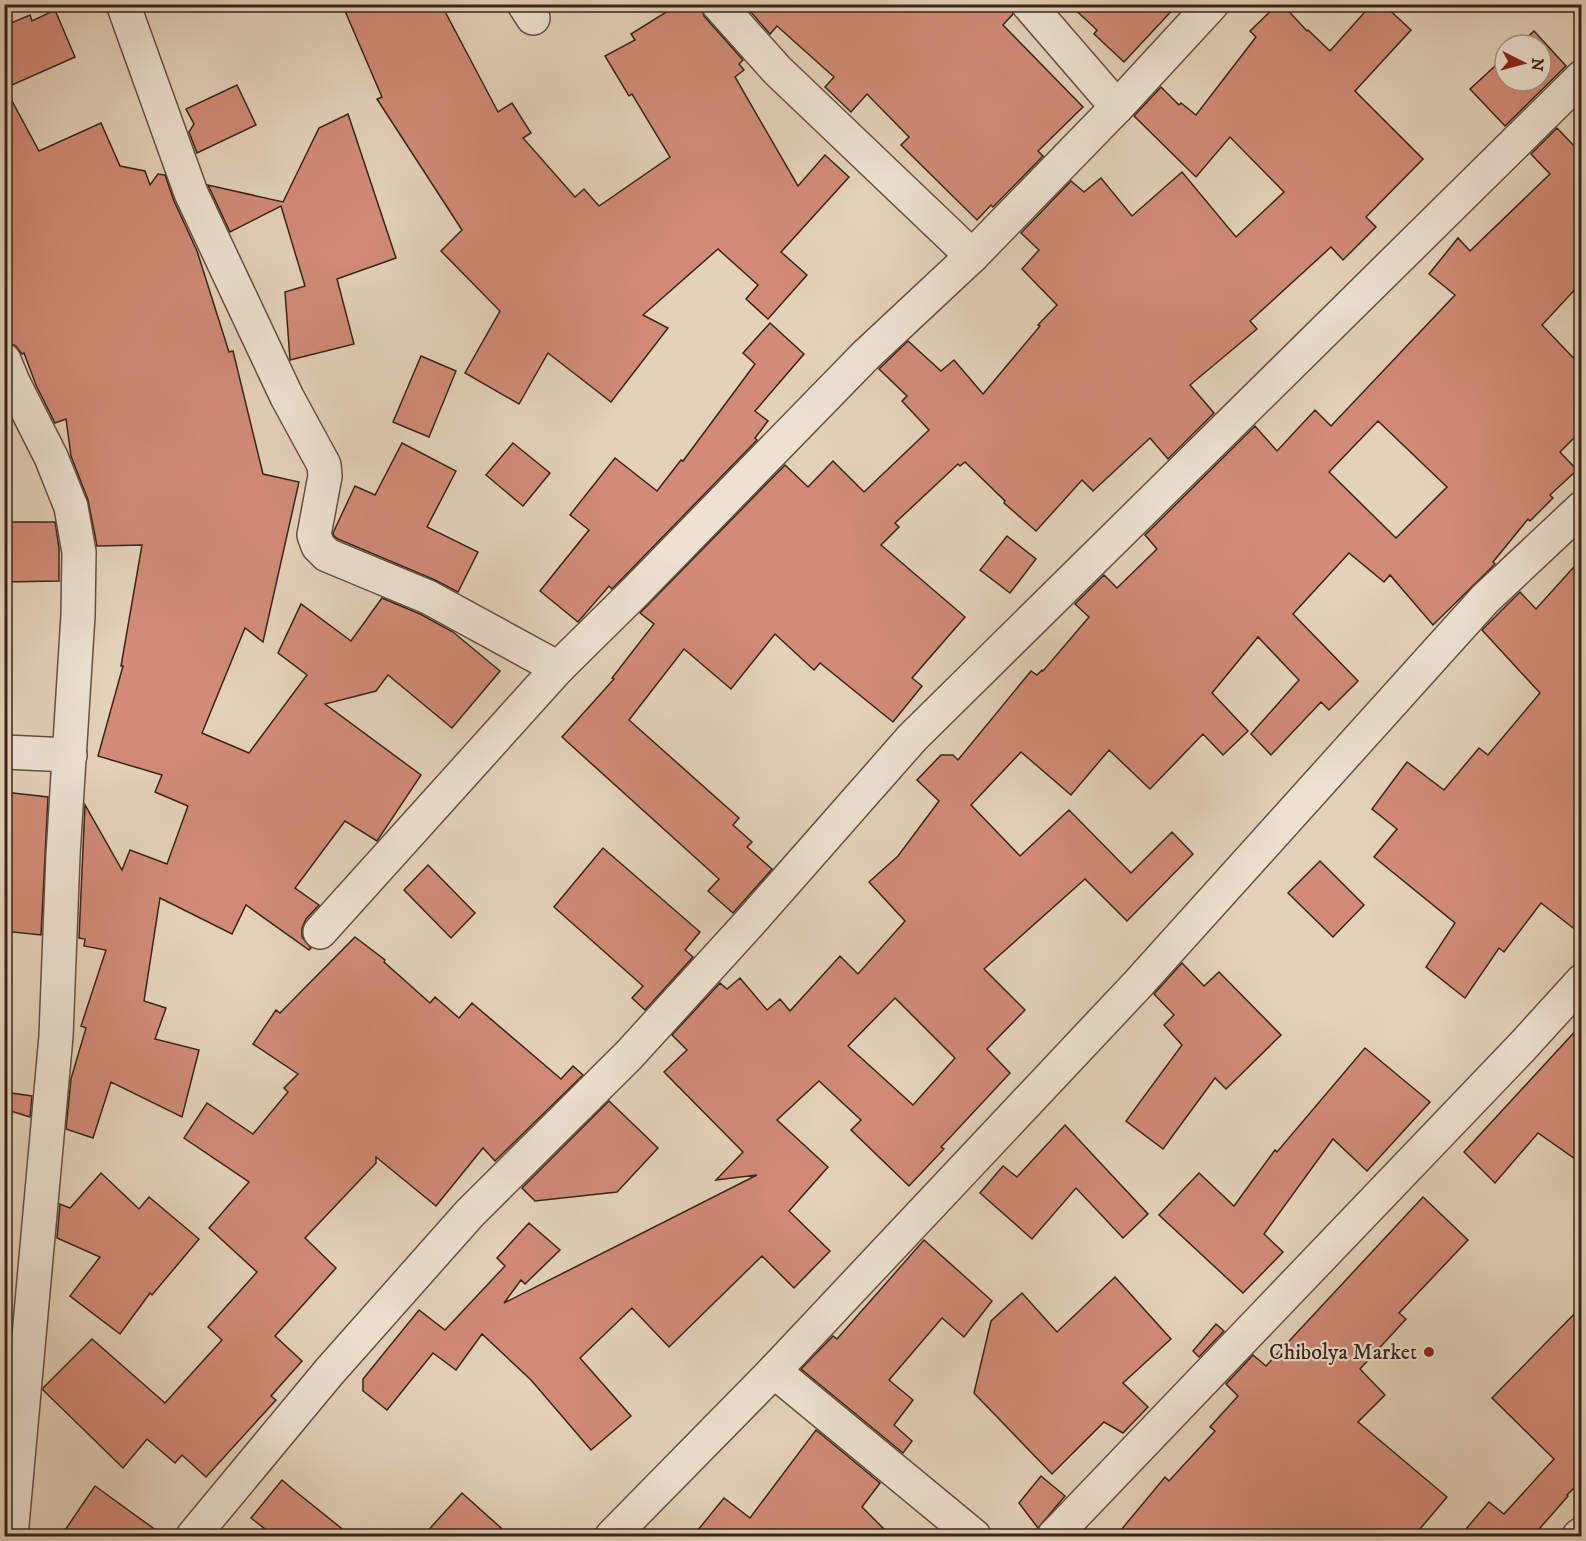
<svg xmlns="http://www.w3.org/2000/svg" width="1586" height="1541" viewBox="0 0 1586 1541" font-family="'IM FELL DW Pica',serif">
	<rect width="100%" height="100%" fill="#e3d2b9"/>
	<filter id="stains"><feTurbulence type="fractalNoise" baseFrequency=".00333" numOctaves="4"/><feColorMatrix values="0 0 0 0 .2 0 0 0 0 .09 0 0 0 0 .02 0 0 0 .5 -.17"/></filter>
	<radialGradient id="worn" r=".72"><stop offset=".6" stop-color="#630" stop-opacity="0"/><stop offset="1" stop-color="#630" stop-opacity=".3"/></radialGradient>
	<g fill="#d28b76" stroke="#38241c" stroke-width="1.5" fill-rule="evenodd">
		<path d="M342,4H441L498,112L512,103L531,133L523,138L575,197L584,189L599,206L670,157L632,94L629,96L605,56L635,40L631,34L679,4H700L704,16L743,60L739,64L744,70L735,77L798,186L825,155L849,177L781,252L807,275L768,319L746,299L758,285L718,249L643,315L668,328L611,402L548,353L519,404L465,373L500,311L441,251L462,230L377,99L382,97Z"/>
		<path d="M744,4H1010L1013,14L1003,25L1083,107L1038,151L1043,156L993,207L991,205L977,220L901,145L909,137L867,94L851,112L825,87L834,77L777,26L770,34Z"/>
		<path d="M1069,4H1178L1124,62L1094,34L1097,30Z"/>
		<path d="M1278,4H1282L1307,31L1308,30L1330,51L1372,4H1383L1411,30L1355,91L1423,159L1366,217L1376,227L1343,260L1331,247L1250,321L1257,329L1190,385L1214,413L1168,459L1150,438L1093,491L1082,480L1036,531L1004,503L1005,501L965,462L960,466L958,464L895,523L899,527L881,545L965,617L912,678L922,686L893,722L820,663L814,670L775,634L731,689L684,649L629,720L739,818L733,825L752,842L747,847L772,869L733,913L708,891L719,879L562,737L614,679L612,678L654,624L640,613L785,465L808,487L833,461L864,492L929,430L902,401L907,396L879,369L908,341L941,371L954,360L983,394L1040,326L1038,325L1057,305L1022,269L1039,250L1021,233L1071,181L1084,192L1101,178L1132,216L1182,172L1236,237L1284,192L1230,137L1196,177L1134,116L1161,87L1179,105L1181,103L1196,115L1256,37L1250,31Z"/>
		<path d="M55,10L75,57L5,88L39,151L101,123L120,166L145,171L150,185L158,174L165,175L174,201L197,251L229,352L233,351L263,474L299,482L263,642L245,628L202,733L249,753L307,675L278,653L301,604L351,641L382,598L420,614L453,632L500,671L452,728L388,675L376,691L325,704L421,775L377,841L345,821L295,888L319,905L306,919L302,928V937L311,948L309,950L246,905L232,934L160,898L144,1001L166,1008L155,1039L199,1050L182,1117L111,1082L93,1138L66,1129L71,1079L86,1028L81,1026L106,950L84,946L85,939L79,938L85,805L122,870L130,850L167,864L188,806L155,792L162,775L98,756L123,666H121L142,545L97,546L88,500L71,456L66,419L55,423L36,385L24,353L22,354L16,346L8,342L4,333V26L30,15L32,21Z"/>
		<path d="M1534,31L1566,66L1505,126L1470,89L1505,57V81H1541V45H1519Z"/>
		<path d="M237,85L256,125L197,153L189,132L194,124L186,109Z"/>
		<path d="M348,114L396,258L337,279L354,344L290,360L285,292L305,286L281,206L230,232L208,185L283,202L319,128Z"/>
		<path d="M1557,128L1576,148L1581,143V283L1542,325L1581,366V431L1560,452L1577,470L1550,495L1553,498L1530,521L1528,519L1493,562L1495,564L1433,625L1390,575L1384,582L1349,553L1293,614L1358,681L1329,710L1321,702L1271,755L1251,734L1299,680L1258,637L1212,693L1248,731L1223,755L1203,734L1150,789L1109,750L1071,795L1021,752L971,805L1020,856L1069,810L1131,873L1172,832L1193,854L1127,921L1085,879L984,969L1025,1010L987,1049L1010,1073L941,1147L944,1149L909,1186L851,1130L861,1120L819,1081L777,1120L828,1167L789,1211L830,1251L794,1288L762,1256L669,1347L632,1308L580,1358L631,1416L591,1450L531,1380L482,1334L456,1370L433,1353L387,1410L363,1391V1379L419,1310L445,1330L505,1266L497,1258L529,1223L560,1250L525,1284L521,1280L504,1303L757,1175L716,1180L743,1152L664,1072L687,1050L672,1035L720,983L727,989L740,978L767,1010L780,999L790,1011L840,956L858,974L905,921L869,882L898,856L939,801L917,780L941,755H953L958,760L1031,671L1037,675L1042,670L1043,671L1089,617L1075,604L1104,575L1117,588L1157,549L1145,535L1255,426L1277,451L1315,410L1331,426L1455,295L1429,274L1458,238L1470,251L1550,174L1531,154ZM1378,421L1447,487L1396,538L1329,472ZM895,998L955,1058L913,1105L848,1046Z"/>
		<path d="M770,323L804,354L755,411L768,421L755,438L757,440L612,589L609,586L578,622L540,591L589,530L570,515L615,458L657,491L681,460L683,461L755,364L743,353Z"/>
		<path d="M421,356L456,371L429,437L393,422Z"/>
		<path d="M402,443L456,471L427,527L478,552L458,592L435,580L338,539L334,536L333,533L355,486L375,495Z"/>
		<path d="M513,443L550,473L523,506L486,475Z"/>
		<path d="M4,522H55L59,548V581L4,582Z"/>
		<path d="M1007,536L1036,559L1010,593L980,570Z"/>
		<path d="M1581,559V934L1541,903L1504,952L1499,948L1465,998L1426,967L1455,923L1374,857L1397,829L1372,809L1407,762L1444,790L1479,748L1488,755L1540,693L1482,630L1520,592L1536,609Z"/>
		<path d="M4,792L48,797L41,935L4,931Z"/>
		<path d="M603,848L700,932L685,950L693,957L645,1010L632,998L643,986L554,907Z"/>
		<path d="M1320,861L1364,905L1333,937L1288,893Z"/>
		<path d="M428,865L475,913L451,938L404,890Z"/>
		<path d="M355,937L385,960L384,962L430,1003L435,997L459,1018L472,1003L561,1079L573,1066L583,1075L495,1161L483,1148L436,1206L376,1157V1163L305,1238L336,1268L275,1336L302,1361L271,1396L276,1400L206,1477L182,1455L175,1463L147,1439L123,1468L43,1390V1388L92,1339L165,1403L222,1340L208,1327L257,1272L209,1228L249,1182L184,1138L207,1103L253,1134L288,1092L284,1088L298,1074L253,1044L276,1010L280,1013Z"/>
		<path d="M1182,963L1204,986L1219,972L1281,1035L1226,1089L1215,1078L1163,1149L1126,1121L1182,1045L1164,1025L1174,1015L1154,994Z"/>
		<path d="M1581,1025V1163L1538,1133L1495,1183L1464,1152Z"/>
		<path d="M1365,1048L1430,1102L1367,1171L1333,1139L1264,1234L1283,1252L1243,1293L1159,1215L1199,1173L1234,1206L1275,1150L1277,1152Z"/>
		<path d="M4,1092L32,1096L30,1117L4,1109Z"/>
		<path d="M609,1101L658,1148L617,1192L535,1201L522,1188Z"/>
		<path d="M1065,1125L1148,1214L1123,1238L1076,1188L1032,1239L980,1193L1003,1166L1017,1177Z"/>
		<path d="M101,1173L139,1209L149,1197L199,1239L152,1295L150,1293L120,1334L70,1296L100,1257L57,1238L60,1204L70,1208Z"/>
		<path d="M1423,1197L1468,1240L1399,1313L1406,1319L1360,1369L1385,1395L1358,1422L1447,1497L1414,1536H1116L1165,1477L1169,1481L1215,1431L1210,1427L1238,1396L1226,1384L1253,1355L1266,1366Z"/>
		<path d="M924,1240L992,1301L964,1337L942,1318L889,1380L913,1400L894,1425L912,1441L903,1453L801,1369L833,1336L837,1339Z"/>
		<path d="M1115,1277L1171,1339L1123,1383L1148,1407L1123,1433L1104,1422L1052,1474L974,1393L991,1321L1022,1293L1057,1332Z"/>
		<path d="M1581,1307V1486L1579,1483L1567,1495L1568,1496L1533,1536H1460L1489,1502L1504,1514L1554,1459L1492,1398Z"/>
		<path d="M1216,1324L1224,1331L1199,1357L1193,1351Z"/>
		<path d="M816,1430L880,1483L862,1507L891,1536H693L724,1498L750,1518Z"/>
		<path d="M1041,1476L1065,1496L1038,1528L1019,1503Z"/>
		<path d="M282,1480L295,1491L351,1536H274L251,1518Z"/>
		<path d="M95,1486L164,1536H61Z"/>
		<path d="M462,1493L510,1536H423Z"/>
	</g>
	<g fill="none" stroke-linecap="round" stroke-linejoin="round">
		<defs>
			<g id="street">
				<path d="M123,4L191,193L287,397L324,465L325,476L314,535L318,546L327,555L428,597L558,668"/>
				<path d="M524,4L533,18"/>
				<path d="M718,4L777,70L972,256"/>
				<path d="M1028,4L1117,107"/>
				<path d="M4,360L13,382L51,457L71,507L79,552L78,615L63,855L56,1036L11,1536"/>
				<path d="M4,752L70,755"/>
				<path d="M320,932L558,668L636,591L865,356L972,256L1117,107L1212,4"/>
				<path d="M193,1536L329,1372L470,1213L629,1055L752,920L912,738L1582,77"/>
				<path d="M612,1536L774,1371"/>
				<path d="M974,1536L774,1371L1138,984L1485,599L1582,508"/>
				<path d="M1054,1536L1522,1047L1582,981"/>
				<path d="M1579,1536L1582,1534"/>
			</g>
		</defs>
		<use href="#street" stroke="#635043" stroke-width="36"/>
		<use href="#street" stroke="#ede2d2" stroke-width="33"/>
	</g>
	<circle fill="#8f2418" stroke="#ede2d2" stroke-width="2" cx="1429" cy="1352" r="6"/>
	<g text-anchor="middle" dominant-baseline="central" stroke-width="4.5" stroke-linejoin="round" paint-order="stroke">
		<g font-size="22" fill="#38241c" stroke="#ede2d2" text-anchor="end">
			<text x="1417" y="1352">Chibolya Market</text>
		</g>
	</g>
	<rect width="1586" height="1541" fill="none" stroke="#e3d2b9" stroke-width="24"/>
	<rect x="6" y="6" width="1574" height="1529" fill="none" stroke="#38241c" stroke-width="3"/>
	<rect x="12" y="12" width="1562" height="1517" fill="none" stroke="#38241c" stroke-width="1.5"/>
	<g transform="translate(1523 63) rotate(96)"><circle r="28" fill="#ede2d2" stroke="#a59689" stroke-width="1.5"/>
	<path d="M0-4.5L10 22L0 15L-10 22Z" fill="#8f2418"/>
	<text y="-9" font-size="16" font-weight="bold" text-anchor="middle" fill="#38241c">N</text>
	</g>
	<rect width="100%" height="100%" filter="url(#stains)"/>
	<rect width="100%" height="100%" fill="url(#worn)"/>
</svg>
